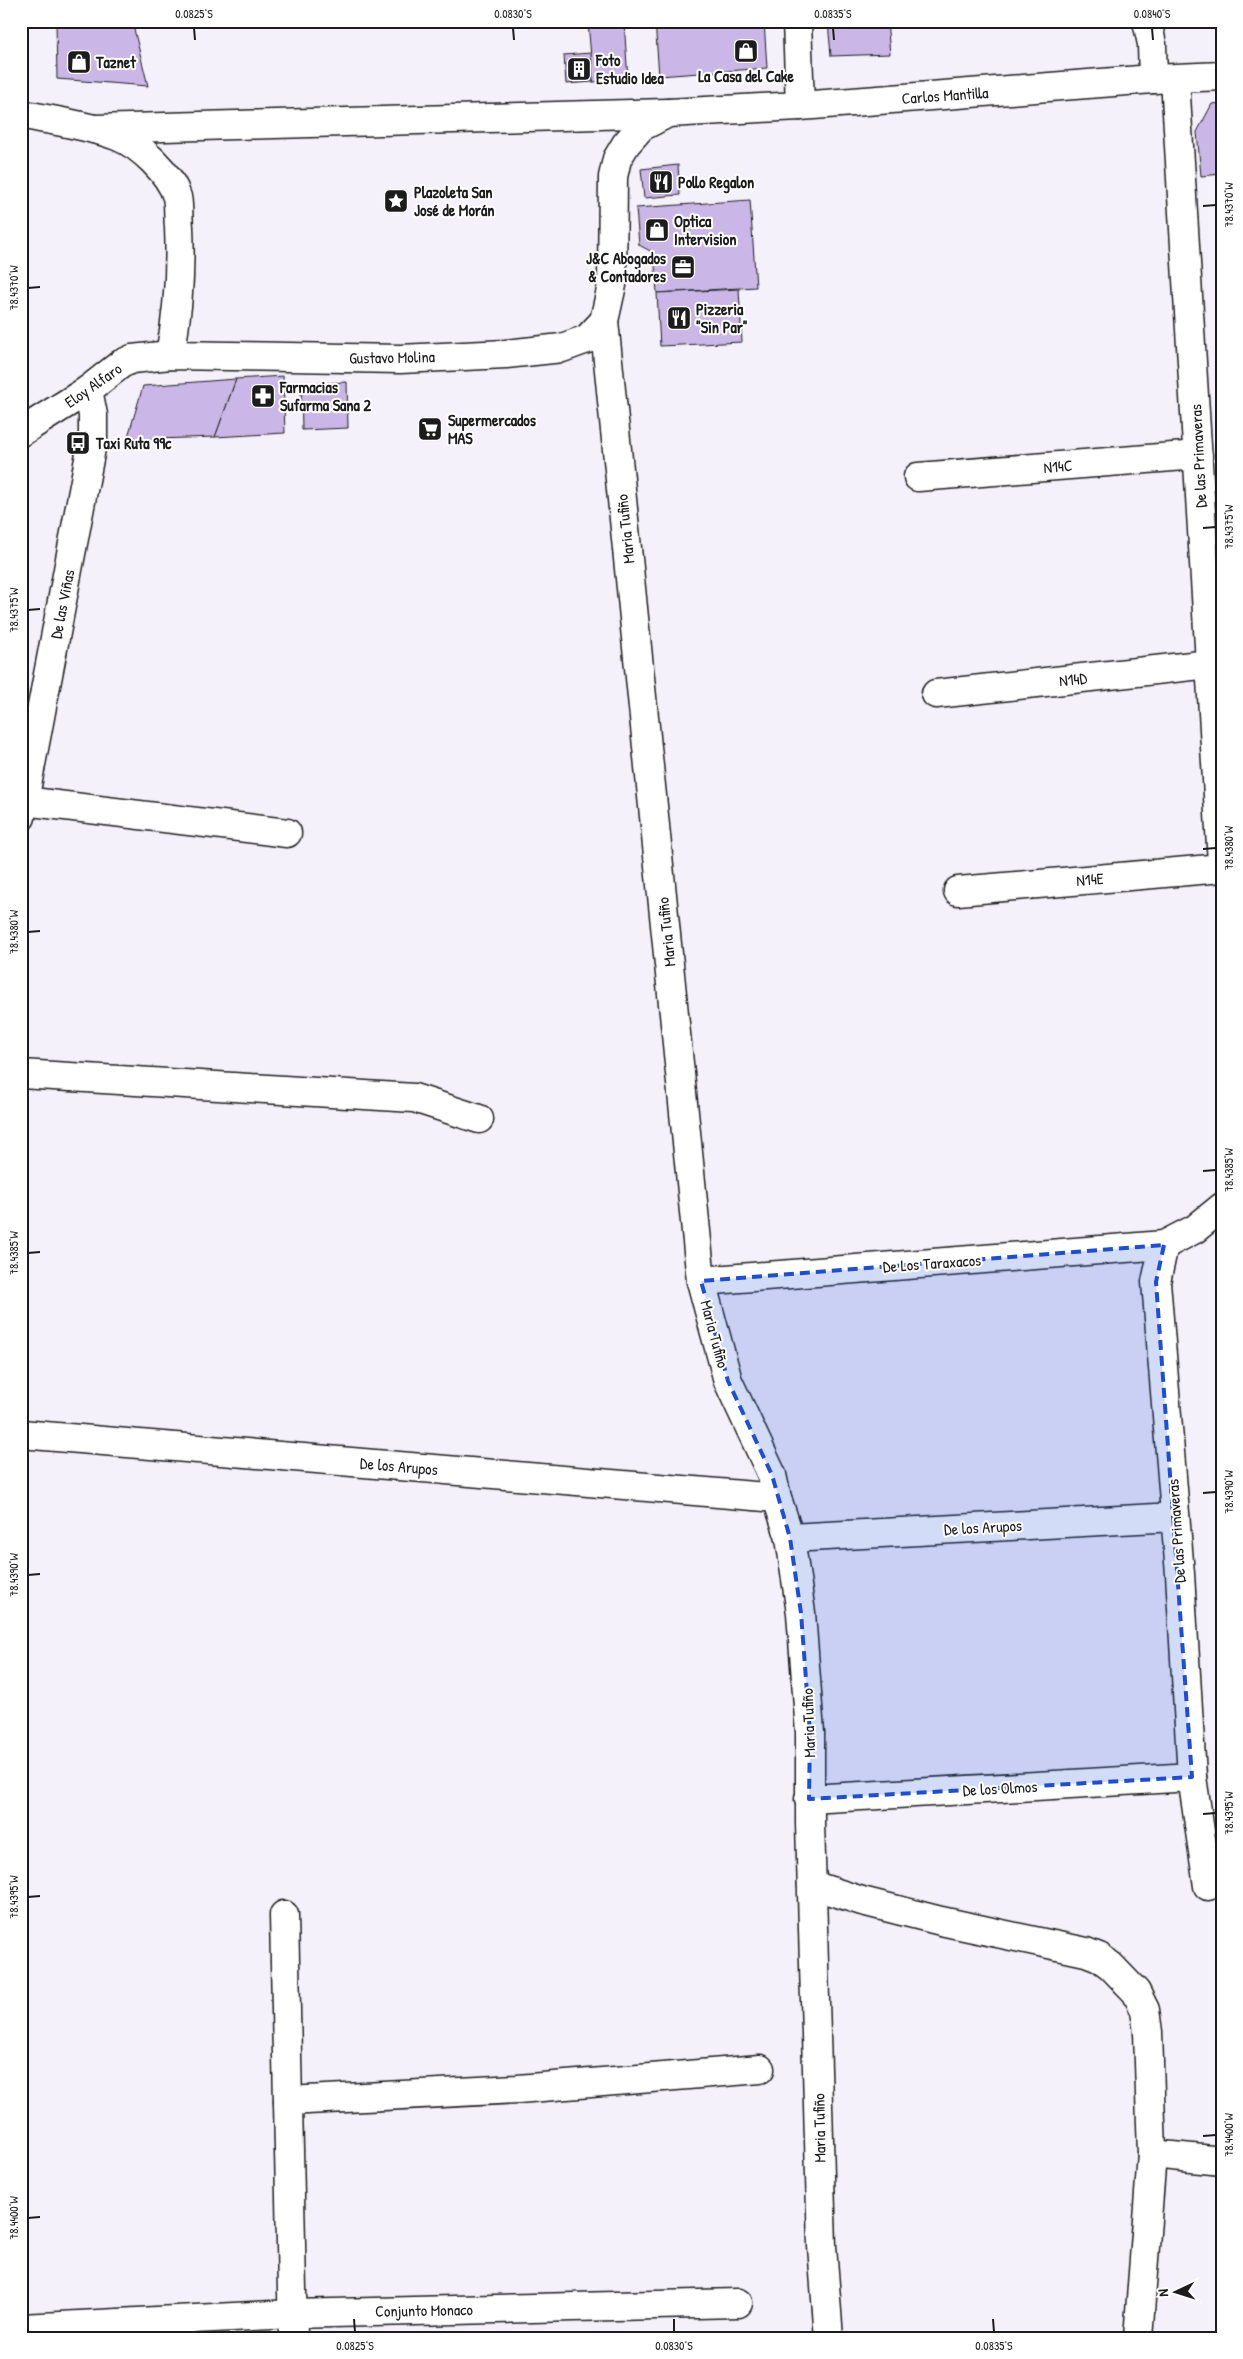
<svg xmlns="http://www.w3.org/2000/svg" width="1243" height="2359" viewBox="0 0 1243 2359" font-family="'Patrick Hand',sans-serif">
	<rect width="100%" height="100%" fill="#f4f1fa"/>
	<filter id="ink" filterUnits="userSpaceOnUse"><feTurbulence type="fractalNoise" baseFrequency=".02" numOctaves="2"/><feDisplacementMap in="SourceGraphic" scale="10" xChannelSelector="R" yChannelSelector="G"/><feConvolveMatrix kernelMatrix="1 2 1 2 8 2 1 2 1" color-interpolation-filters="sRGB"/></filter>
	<g filter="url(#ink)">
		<g fill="#cab7e8" stroke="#1c1c1c">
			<path d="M56,21H132L148,86L57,79Z"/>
			<path d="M588,21H624L628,80L593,82Z"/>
			<path d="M655,21H764L767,68L659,76Z"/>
			<path d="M828,21H887L890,54L831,56Z"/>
			<path d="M591,53L593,82L566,84L564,55Z"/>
			<path d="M1222,103V174L1201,176L1197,132L1212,104Z"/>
			<path d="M678,165L680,195L644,198L641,169Z"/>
			<path d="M750,200L756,287L657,293L654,253L639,245L636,208Z"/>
			<path d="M739,289L742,342L660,346L657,293Z"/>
			<path d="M283,376L285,433L215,437L236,379Z"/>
			<path d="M236,379L215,437L127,440L143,386Z"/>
			<path d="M347,382L348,428L302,430L301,384Z"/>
		</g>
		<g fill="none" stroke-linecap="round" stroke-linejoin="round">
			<defs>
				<path id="pedestrian" d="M94,129L668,113"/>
				<g id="minor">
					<path d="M1147,21L1152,44L1153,79"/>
					<path d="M1175,79L1222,863"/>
					<path d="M604,321L701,1281L728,1381L772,1475L777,1498L790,1538L801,1613L810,1733V1823L822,2246L829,2338"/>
					<path d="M918,477L1198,455"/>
					<path d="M936,694L1210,664"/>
					<path d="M24,801L287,833"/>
					<path d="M958,891L1222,868"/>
					<path d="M21,1074L414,1098L479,1119"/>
					<path d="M1164,1245L1156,1282L1180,1574L1192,1777L1208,1886"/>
					<path d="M701,1281L1164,1245L1195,1229L1222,1207"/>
					<path d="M21,1434L777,1498"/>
					<path d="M790,1538L1175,1517"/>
					<path d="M809,1799L1192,1777"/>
					<path d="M812,1885L862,1901L941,1921L1086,1952L1099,1957L1111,1966L1136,1992L1145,2010L1148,2032L1152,2154L1138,2338"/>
					<path d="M284,1915L293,2338"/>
					<path d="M288,2101L518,2089L760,2069"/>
					<path d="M1152,2154L1222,2161"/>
					<path d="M21,2328L292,2314L738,2303"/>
				</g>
				<g id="tertiary">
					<path d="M797,21L800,106"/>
					<path d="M21,114C53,121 87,125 117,136C140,145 170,173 177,197C179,206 178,218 179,227C181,271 178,313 170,355"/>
					<path d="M21,432L88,390L121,364L132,359L170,355L400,359L506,354L562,348L587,339L604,321L612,285L613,177L617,159L626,144L641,127L668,113L800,106L1153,79L1222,76"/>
					<path d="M21,817L93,438V415L88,390"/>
				</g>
			</defs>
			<use href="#pedestrian" stroke="#1c1c1c" stroke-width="31"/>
			<use href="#minor" stroke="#1c1c1c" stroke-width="31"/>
			<use href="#tertiary" stroke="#1c1c1c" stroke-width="31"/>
			<use href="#pedestrian" stroke="#fff" stroke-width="28"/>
			<use href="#minor" stroke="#fff" stroke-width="28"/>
			<use href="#tertiary" stroke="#fff" stroke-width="28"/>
		</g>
	</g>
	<path fill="#1d4ed8" fill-opacity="0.2" stroke="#1d4ed8" stroke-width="4" stroke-dasharray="10 6" stroke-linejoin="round" d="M1164,1245L1156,1282L1192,1777L809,1799L810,1733L801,1613L790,1538L772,1475L728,1381L701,1281Z"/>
	<path fill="none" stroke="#1c1c1c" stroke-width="2" d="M194,28L195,40M513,28L514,40M833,28L834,40M1152,28L1153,40M1203,206L1216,205M28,288L40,287M1203,528L1216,527M28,610L40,609M1203,849L1216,848M28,932L40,931M1203,1171L1216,1170M28,1253L40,1252M1203,1493L1216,1492M28,1575L40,1574M1203,1814L1216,1813M28,1897L40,1896M1203,2136L1216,2135M28,2218L40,2217M354,2319L355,2332M674,2319V2332M993,2319L994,2332"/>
	<defs>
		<symbol id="shop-square" viewBox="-11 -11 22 22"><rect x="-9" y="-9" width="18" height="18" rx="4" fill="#1c1c1c" stroke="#fff"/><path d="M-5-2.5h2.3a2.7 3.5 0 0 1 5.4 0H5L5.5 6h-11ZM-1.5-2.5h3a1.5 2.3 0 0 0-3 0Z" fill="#fff"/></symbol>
		<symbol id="building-square" viewBox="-11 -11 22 22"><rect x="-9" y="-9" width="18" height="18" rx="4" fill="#1c1c1c" stroke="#fff"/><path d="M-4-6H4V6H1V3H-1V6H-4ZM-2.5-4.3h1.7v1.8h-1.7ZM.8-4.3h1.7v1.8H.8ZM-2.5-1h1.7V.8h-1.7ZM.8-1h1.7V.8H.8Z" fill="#fff"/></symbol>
		<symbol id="restaurant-square" viewBox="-11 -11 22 22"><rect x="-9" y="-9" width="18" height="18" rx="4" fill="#1c1c1c" stroke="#fff"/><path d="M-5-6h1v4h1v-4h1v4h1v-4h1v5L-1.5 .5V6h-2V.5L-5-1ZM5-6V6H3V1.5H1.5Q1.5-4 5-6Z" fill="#fff"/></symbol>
		<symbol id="sight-square" viewBox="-11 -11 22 22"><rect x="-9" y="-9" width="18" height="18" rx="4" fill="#1c1c1c" stroke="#fff"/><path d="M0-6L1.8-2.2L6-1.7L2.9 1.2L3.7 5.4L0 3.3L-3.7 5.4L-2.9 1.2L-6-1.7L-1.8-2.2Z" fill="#fff"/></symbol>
		<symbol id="office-square" viewBox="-11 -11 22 22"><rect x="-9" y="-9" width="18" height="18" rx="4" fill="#1c1c1c" stroke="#fff"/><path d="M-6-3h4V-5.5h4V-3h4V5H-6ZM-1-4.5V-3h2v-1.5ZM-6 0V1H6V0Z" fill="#fff"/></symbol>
		<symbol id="pharmacy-square" viewBox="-11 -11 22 22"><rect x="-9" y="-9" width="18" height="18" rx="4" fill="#1c1c1c" stroke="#fff"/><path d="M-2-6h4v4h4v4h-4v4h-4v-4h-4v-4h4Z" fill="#fff"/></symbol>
		<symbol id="supermarket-square" viewBox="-11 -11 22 22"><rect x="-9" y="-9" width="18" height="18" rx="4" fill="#1c1c1c" stroke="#fff"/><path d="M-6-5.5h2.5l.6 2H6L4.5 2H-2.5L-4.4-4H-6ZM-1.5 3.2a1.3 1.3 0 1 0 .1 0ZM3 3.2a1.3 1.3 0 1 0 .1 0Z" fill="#fff"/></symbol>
		<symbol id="bus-square" viewBox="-11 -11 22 22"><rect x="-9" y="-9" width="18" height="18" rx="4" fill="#1c1c1c" stroke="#fff"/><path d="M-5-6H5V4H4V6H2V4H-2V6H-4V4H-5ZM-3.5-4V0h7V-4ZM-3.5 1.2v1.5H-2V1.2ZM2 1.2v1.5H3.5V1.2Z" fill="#fff"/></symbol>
	</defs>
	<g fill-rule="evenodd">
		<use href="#shop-square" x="732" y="37" width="28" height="28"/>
		<use href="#shop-square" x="65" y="48" width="28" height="28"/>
		<use href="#building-square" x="565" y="55" width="28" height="28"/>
		<use href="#restaurant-square" x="647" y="168" width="28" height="28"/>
		<use href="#sight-square" x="382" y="187" width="28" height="28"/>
		<use href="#shop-square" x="643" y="216" width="28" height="28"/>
		<use href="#office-square" x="669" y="253" width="28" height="28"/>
		<use href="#restaurant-square" x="665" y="304" width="28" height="28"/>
		<use href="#pharmacy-square" x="249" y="382" width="28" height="28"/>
		<use href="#supermarket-square" x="416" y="415" width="28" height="28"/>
		<use href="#bus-square" x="64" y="429" width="28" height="28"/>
	</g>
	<g text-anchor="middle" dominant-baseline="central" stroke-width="4" stroke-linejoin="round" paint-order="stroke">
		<g font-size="16" font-weight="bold" fill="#1c1c1c" stroke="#fff" text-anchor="start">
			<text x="596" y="60">Foto<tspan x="596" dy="18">Estudio Idea</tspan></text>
			<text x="96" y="62">Taznet</text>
			<text x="746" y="76" text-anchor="middle">La Casa del Cake</text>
			<text x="678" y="182">Pollo Regalon</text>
			<text x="414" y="192">Plazoleta San<tspan x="414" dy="18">José de Morán</tspan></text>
			<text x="674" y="221">Optica<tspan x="674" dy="18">Intervision</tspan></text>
			<text x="666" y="258" text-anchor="end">J&amp;C Abogados<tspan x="666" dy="18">&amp; Contadores</tspan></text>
			<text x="696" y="309">Pizzeria<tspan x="696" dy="18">"Sin Par"</tspan></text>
			<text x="280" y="387">Farmacias<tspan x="280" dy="18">Sufarma Sana 2</tspan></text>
			<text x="448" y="420">Supermercados<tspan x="448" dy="18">MAS</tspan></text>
			<text x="96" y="443">Taxi Ruta 99c</text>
		</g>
		<g font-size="16" fill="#1c1c1c" stroke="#fff">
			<text transform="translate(945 95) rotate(-4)">Carlos Mantilla</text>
			<text transform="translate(392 357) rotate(-1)">Gustavo Molina</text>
			<text transform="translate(93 385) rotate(-35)">Eloy Alfaro</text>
			<text transform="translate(1198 456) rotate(-93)">De las Primaveras</text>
			<text transform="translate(1058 466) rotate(-5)">N14C</text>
			<text transform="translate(625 529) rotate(-96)">Maria Tufiño</text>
			<text transform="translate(62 604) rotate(-79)">De las Viñas</text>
			<text transform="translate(1073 679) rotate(-6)">N14D</text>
			<text transform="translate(1090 879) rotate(-5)">N14E</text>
			<text transform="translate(666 932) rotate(-96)">Maria Tufiño</text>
			<text transform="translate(932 1263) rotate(-4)">De Los Taraxacos</text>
			<text transform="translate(715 1334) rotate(75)">Maria Tufiño</text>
			<text transform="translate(399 1466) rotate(5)">De los Arupos</text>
			<text transform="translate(983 1527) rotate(-3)">De los Arupos</text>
			<text transform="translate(1176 1531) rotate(-94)">De las Primaveras</text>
			<text transform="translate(808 1723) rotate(-92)">Maria Tufiño</text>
			<text transform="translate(1000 1788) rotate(-3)">De los Olmos</text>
			<text transform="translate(819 2128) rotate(-91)">Maria Tufiño</text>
			<text transform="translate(424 2310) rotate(-1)">Conjunto Monaco</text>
		</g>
	</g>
	<rect width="1243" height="2359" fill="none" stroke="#fff" stroke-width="55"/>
	<g transform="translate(1176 2292) rotate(266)" stroke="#ffffff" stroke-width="4" paint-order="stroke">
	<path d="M0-4L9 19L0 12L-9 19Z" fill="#1c1c1c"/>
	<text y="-8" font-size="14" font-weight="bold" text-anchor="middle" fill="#1c1c1c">N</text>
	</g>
	<rect x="28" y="28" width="1188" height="2304" fill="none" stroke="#1c1c1c" stroke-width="2"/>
	<g font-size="12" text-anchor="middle" fill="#1c1c1c">
		<text x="194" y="18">0.0825°S</text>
		<text x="513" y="18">0.0830°S</text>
		<text x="833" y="18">0.0835°S</text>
		<text x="1152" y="18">0.0840°S</text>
		<text transform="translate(1229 205) rotate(-90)" y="4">78.4370°W</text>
		<text transform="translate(14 288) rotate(-90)" y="4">78.4370°W</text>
		<text transform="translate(1229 527) rotate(-90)" y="4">78.4375°W</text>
		<text transform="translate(14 610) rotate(-90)" y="4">78.4375°W</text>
		<text transform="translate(1229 848) rotate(-90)" y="4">78.4380°W</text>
		<text transform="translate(14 932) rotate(-90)" y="4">78.4380°W</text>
		<text transform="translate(1229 1170) rotate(-90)" y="4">78.4385°W</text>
		<text transform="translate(14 1253) rotate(-90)" y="4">78.4385°W</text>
		<text transform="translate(1229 1492) rotate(-90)" y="4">78.4390°W</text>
		<text transform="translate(14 1575) rotate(-90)" y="4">78.4390°W</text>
		<text transform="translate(1229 1813) rotate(-90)" y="4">78.4395°W</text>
		<text transform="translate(14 1897) rotate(-90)" y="4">78.4395°W</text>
		<text transform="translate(1229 2135) rotate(-90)" y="4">78.4400°W</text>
		<text transform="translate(14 2218) rotate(-90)" y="4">78.4400°W</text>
		<text x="355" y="2350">0.0825°S</text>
		<text x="674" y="2350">0.0830°S</text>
		<text x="994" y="2350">0.0835°S</text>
	</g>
</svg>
